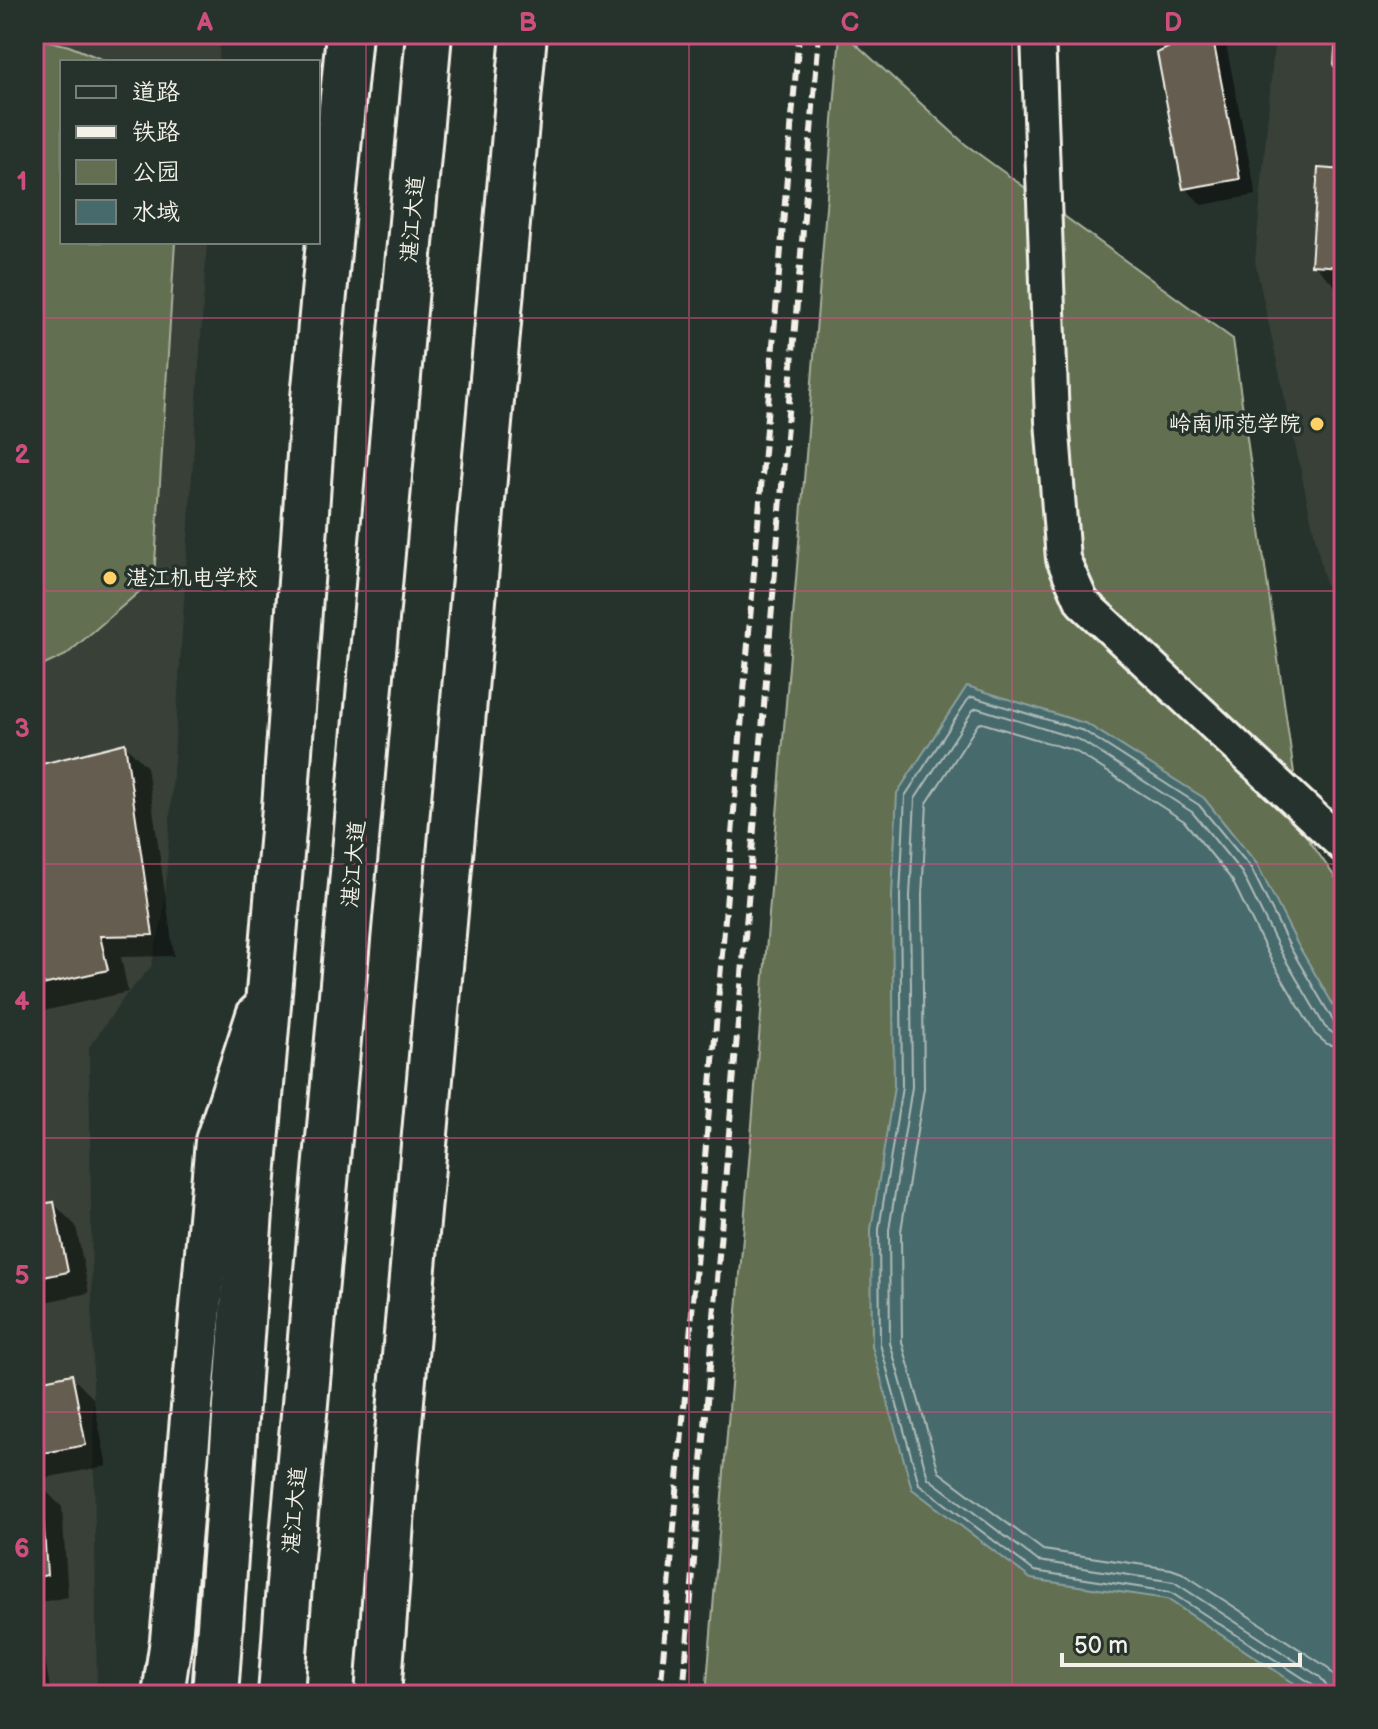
<svg xmlns="http://www.w3.org/2000/svg" width="1378" height="1729" viewBox="0 0 1378 1729" font-family="'Balsamiq Sans','LXGW WenKai TC',sans-serif">
	<rect width="100%" height="100%" fill="#26332d"/>
	<filter id="ink" filterUnits="userSpaceOnUse"><feTurbulence type="fractalNoise" baseFrequency=".0125" numOctaves="2"/><feDisplacementMap in="SourceGraphic" scale="16" xChannelSelector="R" yChannelSelector="G"/><feConvolveMatrix kernelMatrix="1 2 1 2 8 2 1 2 1" color-interpolation-filters="sRGB"/></filter>
	<g filter="url(#ink)">
		<g fill="#394037">
			<path d="M34,34H220L219,62H62V242H207L164,913L151,967L126,995L89,1047L97,1695H34Z"/>
			<path d="M1275,34H1344V615L1326,587L1255,261Z"/>
		</g>
		<g fill="#627051" stroke="#abb09c" stroke-width="2">
			<path d="M840,34H845L965,144L1233,339L1302,830L1344,890V1695H706Z"/>
			<path d="M34,37L69,46L109,62H62V242H175L154,579L66,655L34,670Z"/>
		</g>
		<path fill="#476a6d" stroke="#8ca09e" stroke-width="2" d="M967,686L1087,724L1204,798L1257,864L1298,945L1344,1023V1695H1312L1167,1599L1031,1579L912,1489L872,1346L871,1229L894,1087L892,895L897,793Z"/>
		<g fill="#0007">
			<path d="M1174,34H1224L1256,195L1202,205L1185,188Z"/>
			<path d="M1344,172V287L1335,286L1313,264Z"/>
			<path d="M125,745L147,767L174,956L121,957L128,992L34,1013V768Z"/>
			<path d="M54,1204L76,1226L89,1293L34,1304V1208Z"/>
			<path d="M71,1376L93,1398L107,1466L34,1480V1384Z"/>
			<path d="M40,1485L62,1507L68,1597L36,1603L51,1695H34V1487Z"/>
		</g>
		<g fill="none" stroke-linecap="round" stroke-linejoin="round">
			<g stroke="#afbbb7" stroke-width="2">
				<path d="M1318,1695L1314,1685L1170,1592L1034,1571L919,1484L880,1344L879,1229L902,1087L900,896L905,796L969,698L973,697L1084,731L1199,805L1251,868L1291,949L1334,1022L1344,1026"/>
				<path d="M1328,1695L1326,1685L1320,1677L1174,1582L1038,1561L928,1478L890,1343L889,1230L912,1087L910,896L915,799L973,710L977,708L1080,740L1192,812L1242,873L1282,954L1325,1027L1334,1034L1344,1036"/>
				<path d="M1340,1695L1337,1680L1327,1667L1182,1573L1171,1569L1043,1550L939,1472L902,1342L901,1231L924,1088L922,896L927,803L978,724L982,723L1075,751L1184,821L1232,880L1271,960L1315,1034L1327,1044L1344,1048"/>
			</g>
		</g>
		<g fill="#655d4f" stroke="#f4f1e8" stroke-width="2">
			<path d="M1172,34H1212L1240,179L1183,189L1157,53L1174,45Z"/>
			<path d="M1336,34H1344V67L1334,66Z"/>
			<path d="M1318,168L1344,170V267L1311,265Z"/>
			<path d="M125,743L153,935L100,936L108,970L34,987V766Z"/>
			<path d="M54,1202L68,1272L34,1279V1205Z"/>
			<path d="M72,1374L86,1445L34,1455V1382Z"/>
			<path d="M41,1483L47,1575L34,1578V1485Z"/>
		</g>
		<g fill="none" stroke-linecap="round" stroke-linejoin="round">
			<defs>
				<path id="minor" d="M1038,34L1052,421L1063,559L1082,602L1344,846"/>
				<path id="tertiary" d="M163,1695L171,1640L216,1141L257,1015"/>
				<g id="trunk">
					<path d="M215,1695L250,1212L285,808L314,398L349,34"/>
					<path d="M281,1695L291,1558L429,34"/>
					<path d="M378,1695L396,1456L524,34"/>
				</g>
			</defs>
			<use href="#minor" stroke="#f4f1e8" stroke-width="38"/>
			<use href="#tertiary" stroke="#f4f1e8" stroke-width="46"/>
			<use href="#trunk" stroke="#f4f1e8" stroke-width="50"/>
			<use href="#minor" stroke="#26332d" stroke-width="32"/>
			<use href="#tertiary" stroke="#26332d" stroke-width="40"/>
			<use href="#trunk" stroke="#26332d" stroke-width="44"/>
			<g stroke="#f4f1e8" stroke-width="6" stroke-dasharray="12 6" stroke-linecap="butt">
				<path d="M660,1695L799,34"/>
				<path d="M683,1695L819,34"/>
			</g>
		</g>
	</g>
	<path fill="none" stroke="#ce4e7e" stroke-width="2" stroke-opacity="0.55" d="M366,34V1695M689,34V1695M1012,34V1695M34,318H1344M34,591H1344M34,864H1344M34,1138H1344M34,1412H1344"/>
	<g fill="#ffd166" stroke="#26332d" stroke-width="3">
		<circle cx="1317" cy="424" r="8"/>
		<circle cx="110" cy="578" r="8"/>
	</g>
	<g text-anchor="middle" dominant-baseline="central" stroke-width="7" stroke-linejoin="round" paint-order="stroke">
		<g font-size="22" fill="#f4f1e8" stroke="#26332d">
			<text transform="translate(413 219) rotate(-85)">湛江大道</text>
			<text transform="translate(354 864) rotate(-85)">湛江大道</text>
			<text transform="translate(295 1510) rotate(-85)">湛江大道</text>
		</g>
		<g font-size="22" fill="#f4f1e8" stroke="#26332d" text-anchor="end">
			<text x="1301" y="424">岭南师范学院</text>
			<text x="126" y="578" text-anchor="start">湛江机电学校</text>
		</g>
	</g>
	<rect width="1378" height="1729" fill="none" stroke="#26332d" stroke-width="88"/>
	<rect x="60" y="60" width="260" height="184" fill="#26332d" stroke="#787f78" stroke-width="2"/>
	<rect x="76" y="86" width="40" height="12" fill="#26332d" stroke="#787f78" stroke-width="2"/>
	<text x="132" y="100" font-size="24" fill="#f4f1e8">道路</text>
	<rect x="76" y="126" width="40" height="12" fill="#f4f1e8" stroke="#787f78" stroke-width="2"/>
	<text x="132" y="140" font-size="24" fill="#f4f1e8">铁路</text>
	<rect x="76" y="160" width="40" height="24" fill="#627051" stroke="#787f78" stroke-width="2"/>
	<text x="132" y="180" font-size="24" fill="#f4f1e8">公园</text>
	<rect x="76" y="200" width="40" height="24" fill="#476a6d" stroke="#787f78" stroke-width="2"/>
	<text x="132" y="220" font-size="24" fill="#f4f1e8">水域</text>
	<path d="M1062 1653v12h238v-12" fill="none" stroke="#f4f1e8" stroke-width="4"/>
	<text x="1074" y="1653" font-size="24" fill="#f4f1e8" stroke="#26332d" stroke-width="6" paint-order="stroke">50 m</text>
	<rect x="44" y="44" width="1290" height="1641" fill="none" stroke="#ce4e7e" stroke-width="3"/>
	<g font-size="26" text-anchor="middle" font-weight="bold" fill="#ce4e7e">
		<text x="205" y="31">A</text>
		<text x="528" y="31">B</text>
		<text x="850" y="31">C</text>
		<text x="1173" y="31">D</text>
		<text x="22" y="190">1</text>
		<text x="22" y="463">2</text>
		<text x="22" y="737">3</text>
		<text x="22" y="1010">4</text>
		<text x="22" y="1284">5</text>
		<text x="22" y="1557">6</text>
	</g>
</svg>
